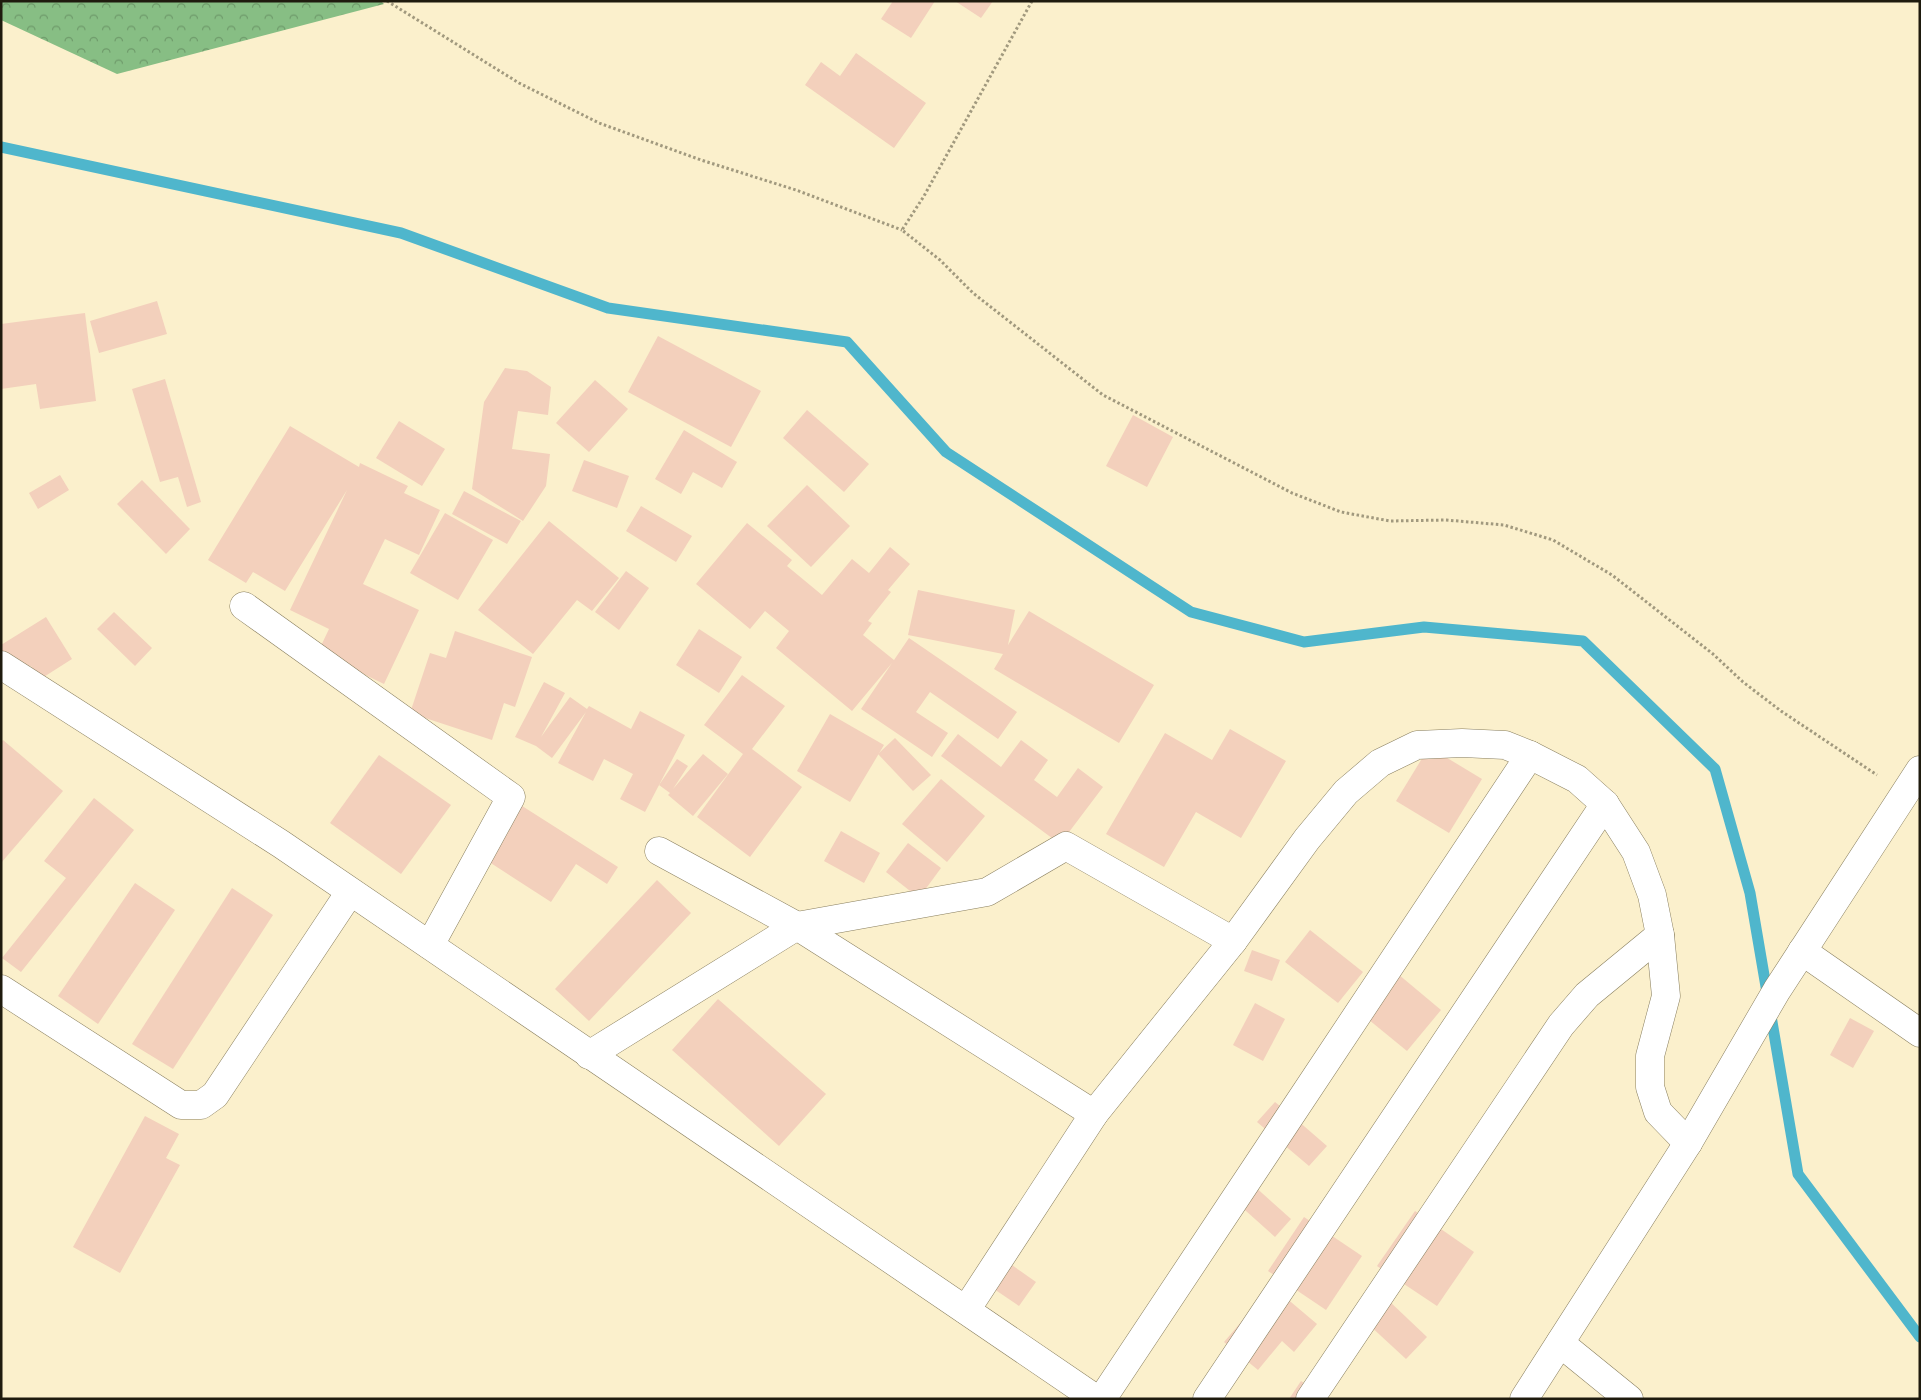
<svg xmlns="http://www.w3.org/2000/svg" width="1921" height="1400" viewBox="0 0 1921 1400" font-family="'Fira Sans Condensed',sans-serif">
	<defs>
		<pattern id="forest-crowns" width="20" height="18" patternUnits="userSpaceOnUse" patternTransform="scale(1.25)"><rect width="20" height="18" fill="#87be84"/><path d="M2 6a3 3 0 1 1 6 0M12 15a3 3 0 1 1 6 0" fill="none" stroke="#6e9a6a"/></pattern>
	</defs>
	<rect width="100%" height="100%" fill="#fbf0cc"/>
	<path fill="url(#forest-crowns)" d="M1,1H381L384,4L117,74L1,20Z"/>
	<g fill="none" stroke-linecap="round" stroke-linejoin="round">
		<path stroke="#4fb6cc" stroke-width="11" d="M1,147L401,233L608,308L847,342L946,452L1191,612L1304,642L1424,627L1583,641L1715,769L1750,893L1798,1174L1920,1337"/>
	</g>
	<g fill="#f3d0bc">
		<path d="M893,1H935L911,38L881,19Z"/>
		<path d="M955,1H993L981,18Z"/>
		<path d="M856,53L926,103L894,148L805,85L821,62L840,76Z"/>
		<path d="M157,301L167,334L99,353L90,321Z"/>
		<path d="M85,313L96,401L40,409L36,384L1,389V324Z"/>
		<path d="M658,336L761,391L731,447L628,392Z"/>
		<path d="M505,368L527,371L551,387L548,415L518,411L512,449L550,454L546,486L523,521L472,489L484,402Z"/>
		<path d="M165,379L201,502L187,507L178,477L160,482L132,389Z"/>
		<path d="M595,380L628,409L589,452L556,423Z"/>
		<path d="M807,410L869,464L844,492L783,438Z"/>
		<path d="M1133,415L1173,437L1147,487L1106,466Z"/>
		<path d="M399,421L445,449L422,486L376,458Z"/>
		<path d="M290,426L359,467L360,463L408,486L404,493L440,510L419,555L385,539L363,584L419,610L384,684L318,652L329,629L290,610L347,490L285,591L253,572L246,583L208,560Z"/>
		<path d="M684,430L737,462L722,488L693,472L681,494L655,479Z"/>
		<path d="M584,460L629,476L617,508L572,491Z"/>
		<path d="M60,475L69,490L38,509L29,493Z"/>
		<path d="M142,480L190,529L166,554L117,504Z"/>
		<path d="M807,485L850,526L811,567L767,526Z"/>
		<path d="M464,491L521,521L507,544L452,514Z"/>
		<path d="M641,506L692,536L676,562L626,531Z"/>
		<path d="M445,513L493,540L458,600L410,573Z"/>
		<path d="M549,521L619,578L592,611L577,600L533,654L478,610Z"/>
		<path d="M747,523L792,560L787,566L822,595L852,559L869,573L890,547L910,564L888,590L891,592L868,621L872,623L863,635L894,660L909,638L1017,712L998,739L930,692L916,712L948,733L932,757L861,709L892,663L852,711L776,648L789,631L765,611L750,629L696,584Z"/>
		<path d="M626,571L649,588L619,630L595,612Z"/>
		<path d="M918,590L1015,610L1008,645L1029,611L1154,685L1119,743L994,669L1003,654L908,635Z"/>
		<path d="M114,612L152,648L135,666L97,629Z"/>
		<path d="M46,617L72,659L39,680L31,666L10,679L1,665V645Z"/>
		<path d="M699,629L742,657L719,693L676,665Z"/>
		<path d="M455,631L532,657L515,707L504,703L492,740L410,713L430,653L446,658Z"/>
		<path d="M742,675L785,706L752,749L802,787L750,857L697,817L743,754L704,725Z"/>
		<path d="M544,682L565,693L541,737L570,697L587,709L589,706L631,729L640,711L685,735L645,812L620,799L633,774L604,759L593,781L558,763L586,712L552,758L536,746L515,737Z"/>
		<path d="M830,714L884,745L850,802L797,771Z"/>
		<path d="M1230,729L1286,761L1241,838L1196,812L1164,867L1106,834L1165,733L1212,760Z"/>
		<path d="M958,734L1001,767L1021,740L1048,760L1034,780L1057,797L1078,768L1103,787L1060,844L941,756Z"/>
		<path d="M895,738L931,775L913,791L878,754Z"/>
		<path d="M3,740L63,791L1,863V742Z"/>
		<path d="M1429,747L1482,779L1449,833L1396,801Z"/>
		<path d="M703,754L728,774L693,816L668,795L670,793L659,785L677,759L688,766L673,789Z"/>
		<path d="M379,755L451,805L401,874L330,823Z"/>
		<path d="M941,779L985,816L947,862L902,824Z"/>
		<path d="M94,798L134,830L21,972L2,958L66,878L44,861Z"/>
		<path d="M519,804L618,867L607,884L576,864L551,902L483,858Z"/>
		<path d="M841,831L880,853L864,883L824,861Z"/>
		<path d="M908,843L941,868L919,898L886,872Z"/>
		<path d="M657,880L691,913L589,1021L555,989Z"/>
		<path d="M135,883L175,910L98,1024L58,996Z"/>
		<path d="M232,888L273,915L173,1069L132,1044Z"/>
		<path d="M1310,930L1363,972L1338,1003L1285,962Z"/>
		<path d="M1252,950L1280,960L1272,981L1244,971Z"/>
		<path d="M1386,964L1441,1010L1407,1051L1352,1006Z"/>
		<path d="M718,999L826,1094L779,1146L672,1050Z"/>
		<path d="M1255,1003L1285,1019L1263,1061L1233,1045Z"/>
		<path d="M1850,1018L1874,1031L1853,1068L1830,1055Z"/>
		<path d="M1300,1089L1314,1106L1297,1120L1327,1146L1309,1166L1257,1122L1275,1102L1280,1106Z"/>
		<path d="M145,1116L179,1134L166,1158L180,1165L120,1273L73,1247Z"/>
		<path d="M1243,1176L1291,1219L1275,1237L1227,1194Z"/>
		<path d="M1415,1211L1474,1252L1437,1306L1377,1266Z"/>
		<path d="M1304,1217L1362,1256L1326,1310L1268,1271Z"/>
		<path d="M1009,1263L1036,1282L1019,1306L991,1287Z"/>
		<path d="M1272,1286L1317,1324L1294,1352L1282,1341L1258,1370L1224,1342Z"/>
		<path d="M1388,1300L1427,1337L1406,1359L1367,1323Z"/>
		<path d="M1301,1381L1328,1399H1289Z"/>
	</g>
	<g fill="none" stroke-linecap="round" stroke-linejoin="round">
		<defs>
			<g id="minor">
				<path d="M244,606L511,797L430,945"/>
				<path d="M1,665L281,844L1096,1399"/>
				<path d="M659,851L797,926L1094,1114"/>
				<path d="M1802,951L1920,1033"/>
				<path d="M1,989L181,1105H201L215,1095L350,892"/>
				<path d="M589,1055L797,926L987,892L1066,846L1233,941"/>
				<path d="M966,1310L1094,1114L1233,941L1307,839L1346,792L1380,763L1417,745L1462,743L1505,745L1530,755L1577,779L1605,804L1636,852L1652,895L1660,935L1666,996L1650,1056V1087L1658,1112L1688,1143"/>
				<path d="M1560,1343L1629,1399"/>
				<path d="M1102,1399L1530,755"/>
				<path d="M1207,1399L1605,804"/>
				<path d="M1310,1399L1561,1025L1587,995L1660,935"/>
				<path d="M1524,1399L1688,1143L1777,990L1920,770"/>
			</g>
		</defs>
		<use href="#minor" stroke="#897f5f" stroke-width="29"/>
		<g stroke="#a1997e" stroke-width="3" stroke-dasharray="2.5 2.5" stroke-linecap="butt">
			<path d="M387,1L519,83L599,123L701,160L796,190L902,230"/>
			<path d="M1032,1L924,196L902,230L940,260L973,293L1103,395L1292,493L1341,512L1390,521L1446,520L1504,525L1553,540L1612,575L1713,654L1743,682L1781,711L1877,775"/>
		</g>
		<use href="#minor" stroke="#fff" stroke-width="28"/>
	</g>
	<rect width="1921" height="1400" fill="none" stroke="#1f1b0e" stroke-width="5"/>
</svg>
